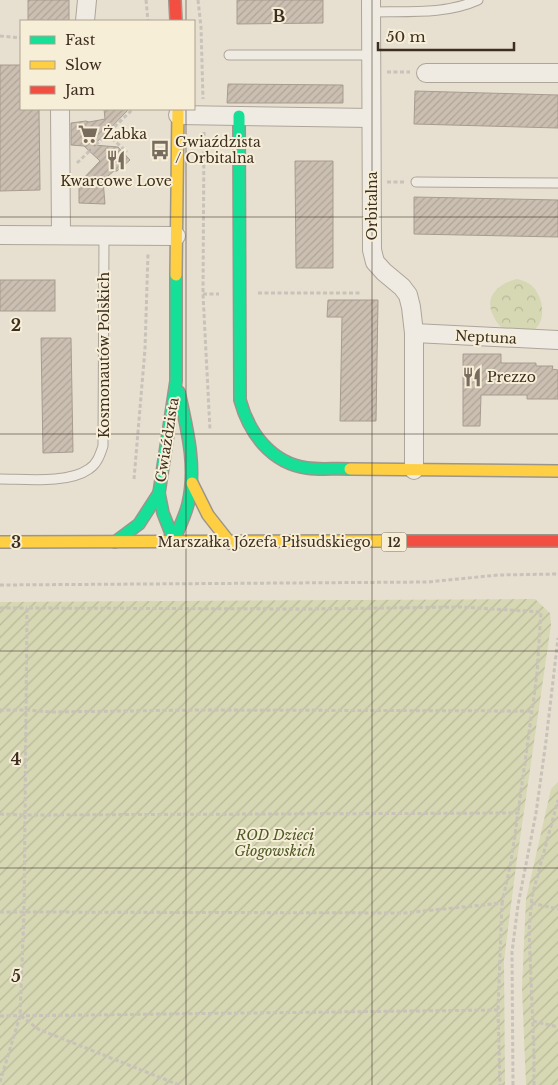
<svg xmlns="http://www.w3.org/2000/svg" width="558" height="1085" viewBox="0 0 558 1085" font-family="'Libre Baskerville',serif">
	<defs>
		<pattern id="park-crowns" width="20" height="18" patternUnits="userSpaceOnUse" patternTransform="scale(1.25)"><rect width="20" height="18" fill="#d6d7b3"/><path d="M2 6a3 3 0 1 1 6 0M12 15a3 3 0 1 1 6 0" fill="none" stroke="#b9b99a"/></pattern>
		<pattern id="garden-furrows" width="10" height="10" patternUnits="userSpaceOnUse" patternTransform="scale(1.25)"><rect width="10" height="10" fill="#d6d7b3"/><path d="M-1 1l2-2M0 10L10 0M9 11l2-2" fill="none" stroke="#b9b99a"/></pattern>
		<pattern id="building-hatch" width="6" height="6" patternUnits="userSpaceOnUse" patternTransform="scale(1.25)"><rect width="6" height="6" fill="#cbbfb2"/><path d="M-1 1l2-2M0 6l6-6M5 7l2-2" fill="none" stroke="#afa499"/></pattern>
	</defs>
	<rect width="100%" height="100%" fill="#e7e0d1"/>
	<path fill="url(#park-crowns)" d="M517,279C522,280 527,282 531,285C542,294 546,315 538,326C536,329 532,332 529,334C522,333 512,333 505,330C501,328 497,323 495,319C482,299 497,283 517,279Z"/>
	<g fill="url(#garden-furrows)">
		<path d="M535,599L550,613L551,625L516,866L504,960L505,1085H0V602Z"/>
		<path d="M558,782V1085H526L522,988L526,899L551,789Z"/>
	</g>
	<g fill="url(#building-hatch)" stroke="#a89c90">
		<rect x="28" y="0" width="41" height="21"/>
		<path d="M237,0H323V23L237,24Z"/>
		<path d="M0,65H21V109H39L40,190L0,191Z"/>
		<path d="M228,84L343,85V103H227Z"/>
		<path d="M415,91L558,95V128L414,124Z"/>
		<path d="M104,109H129L94,145L118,147L130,160L117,171H114L103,180L105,204L79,203V183L100,161L84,146L71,145V123L86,121L89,122L105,119Z"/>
		<path d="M295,161H333V268H296Z"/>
		<path d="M414,197L558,200V237L414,234Z"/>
		<rect x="0" y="280" width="55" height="31"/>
		<path d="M328,300H378L376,421H340L342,317H327Z"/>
		<path d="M41,338H71L73,452L43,453Z"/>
		<path d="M463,354H501V363H536V366H553L552,369L558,370V399H527V395H481L480,426H463Z"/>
	</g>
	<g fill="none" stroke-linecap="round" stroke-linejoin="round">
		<defs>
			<g id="lane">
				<path d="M371,12C406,11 445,15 478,0"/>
				<path d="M229,55H371"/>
				<path d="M416,182L558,183"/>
				<path d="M0,479C25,479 68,484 89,469C97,464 100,455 103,446L104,235"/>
			</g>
			<g id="street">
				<path d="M371,0L372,250L375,262L384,272L402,287L408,295L411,307L414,333V470"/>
				<path d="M85,21L87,0"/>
				<path d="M426,73H558"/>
				<path d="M60,109L61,235"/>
				<path d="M178,115L371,118"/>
				<path d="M0,235L176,236"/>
				<path d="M414,333L558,340"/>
			</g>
			<g id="fast">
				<path d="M239,116L240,400C249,433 271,463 307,468C321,470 336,468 350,469"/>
				<path d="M174,541L163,513L159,493L176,381V275"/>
				<path d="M174,541C178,529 185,517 188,504C197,467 187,429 179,392"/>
				<path d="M115,542L139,524L159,493"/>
			</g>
			<g id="slow">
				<path d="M176,275L178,109"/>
				<path d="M350,469L558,471"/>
				<path d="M192,483L208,515L230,543"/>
				<path d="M0,542L390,541"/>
			</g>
			<g id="jam">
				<path d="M175,0L176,21"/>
				<path d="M390,541H558"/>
			</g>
		</defs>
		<use href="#lane" stroke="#ada599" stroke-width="11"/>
		<use href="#street" stroke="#ada599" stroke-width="20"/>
		<use href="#fast" stroke="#9c958a" stroke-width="14"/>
		<use href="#slow" stroke="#9c958a" stroke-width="14"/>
		<use href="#jam" stroke="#9c958a" stroke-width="14"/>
		<g stroke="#c8c2b9" stroke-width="3" stroke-dasharray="4 2.5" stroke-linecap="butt">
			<path d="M146,0L148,21"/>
			<path d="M198,0L201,27L203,99"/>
			<path d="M0,36L21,38"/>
			<path d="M387,72H410"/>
			<path d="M204,132L203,294L210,430"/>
			<path d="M107,134L127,152"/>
			<path d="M77,163L133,109"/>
			<path d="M387,182H404"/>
			<path d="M258,293H360"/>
			<path d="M203,294H219"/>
			<path d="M134,479L145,349L148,253"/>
			<path d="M0,585L428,582L498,575L558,574"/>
			<path d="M0,608H27"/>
			<path d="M0,710H26L53,712L199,710L533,711"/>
			<path d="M0,814L25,815L27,608L304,609L462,607L541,612L537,674L518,813"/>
			<path d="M532,903L558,909"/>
			<path d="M0,912H24L25,815L518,813L511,862L502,903"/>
			<path d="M0,1016L498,1010L500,1085"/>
			<path d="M21,1016L38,1029L179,1085"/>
			<path d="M533,1021L558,1027"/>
			<path d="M0,1082L20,1016L24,912L404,913L502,903L498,1010"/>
			<path d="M513,1085L512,952L518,905L536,813L546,741L558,638"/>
			<path d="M534,1085V1054L529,930L532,896L558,800"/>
		</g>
		<use href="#lane" stroke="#efebe3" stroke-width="9"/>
		<use href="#street" stroke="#efebe3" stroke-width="18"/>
		<use href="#fast" stroke="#16e098" stroke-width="11"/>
		<use href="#slow" stroke="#ffcf43" stroke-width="11"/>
		<use href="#jam" stroke="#f24e42" stroke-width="11"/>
	</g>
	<path fill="none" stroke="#3d2e20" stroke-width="1" stroke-opacity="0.55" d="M186,0V21M372,0V1085M186,109V1085M0,217H558M0,434H558M0,651H558M0,868H558"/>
	<defs>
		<symbol id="supermarket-bare" viewBox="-9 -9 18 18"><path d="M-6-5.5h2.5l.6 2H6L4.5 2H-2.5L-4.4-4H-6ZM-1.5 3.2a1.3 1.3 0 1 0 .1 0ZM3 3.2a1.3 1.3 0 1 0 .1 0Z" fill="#786c5e" stroke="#f7eed8" stroke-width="2.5" paint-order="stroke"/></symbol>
		<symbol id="bus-bare" viewBox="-9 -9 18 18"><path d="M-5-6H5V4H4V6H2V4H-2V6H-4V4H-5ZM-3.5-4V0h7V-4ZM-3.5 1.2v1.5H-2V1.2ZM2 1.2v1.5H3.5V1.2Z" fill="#786c5e" stroke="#f7eed8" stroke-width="2.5" paint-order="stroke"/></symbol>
		<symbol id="restaurant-bare" viewBox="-9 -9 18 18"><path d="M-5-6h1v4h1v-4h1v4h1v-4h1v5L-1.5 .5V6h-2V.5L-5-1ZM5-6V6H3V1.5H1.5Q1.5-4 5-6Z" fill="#786c5e" stroke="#f7eed8" stroke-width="2.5" paint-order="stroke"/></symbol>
	</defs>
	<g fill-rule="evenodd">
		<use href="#supermarket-bare" x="74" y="120" width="28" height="28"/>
		<use href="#bus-bare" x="146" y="136" width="28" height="28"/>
		<use href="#restaurant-bare" x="102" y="146" width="28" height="28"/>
		<use href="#restaurant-bare" x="458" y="363" width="28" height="28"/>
	</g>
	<g text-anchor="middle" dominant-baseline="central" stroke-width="4" stroke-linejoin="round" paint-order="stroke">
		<rect fill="#f7eed8" stroke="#756857" stroke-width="1" x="381.5" y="532.5" width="25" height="19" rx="4"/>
		<g font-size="12" font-weight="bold" fill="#3d2e20">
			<text x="394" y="542">12</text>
		</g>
		<g font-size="14" fill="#3d2e20" stroke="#f7eed8" text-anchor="start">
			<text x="103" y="134">Żabka</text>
			<text x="175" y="142">Gwiaździsta<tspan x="175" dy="16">/ Orbitalna</tspan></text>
			<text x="116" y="181" text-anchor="middle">Kwarcowe Love</text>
			<text x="487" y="377">Prezzo</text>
		</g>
		<g font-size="14" fill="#3d2e20" stroke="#f7eed8">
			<text transform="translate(372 206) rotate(-90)">Orbitalna</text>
			<text transform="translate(486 337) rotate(3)">Neptuna</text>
			<text transform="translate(104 355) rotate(-90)">Kosmonautów Polskich</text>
			<text transform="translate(167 440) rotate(-81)">Gwiaździsta</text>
			<text x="264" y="542">Marszałka Józefa Piłsudskiego</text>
		</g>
		<g font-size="14" font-style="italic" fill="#4d5a26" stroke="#f7eed8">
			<text x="275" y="835">ROD Dzieci<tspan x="275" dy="16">Głogowskich</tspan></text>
		</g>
	</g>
	<g font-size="16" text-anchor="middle" font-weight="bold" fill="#3d2e20" stroke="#f7eed8" stroke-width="4" stroke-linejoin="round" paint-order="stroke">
		<text x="279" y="22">B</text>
		<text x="16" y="331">2</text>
		<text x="16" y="548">3</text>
		<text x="16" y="765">4</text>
		<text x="16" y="982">5</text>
	</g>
	<rect x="20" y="20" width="175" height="90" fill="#f7eed8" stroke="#ada18e"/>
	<rect x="30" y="36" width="25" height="8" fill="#16e098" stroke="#ada18e"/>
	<text x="65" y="45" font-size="15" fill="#3d2e20">Fast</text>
	<rect x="30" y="61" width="25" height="8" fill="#ffcf43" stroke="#ada18e"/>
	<text x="65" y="70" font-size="15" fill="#3d2e20">Slow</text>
	<rect x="30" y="86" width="25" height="8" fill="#f24e42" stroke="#ada18e"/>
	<text x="65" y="95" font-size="15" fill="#3d2e20">Jam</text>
	<path d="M378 42v8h136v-8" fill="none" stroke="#3d2e20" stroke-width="2.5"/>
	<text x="386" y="42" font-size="15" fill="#3d2e20" stroke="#f7eed8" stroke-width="4" paint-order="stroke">50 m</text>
</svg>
